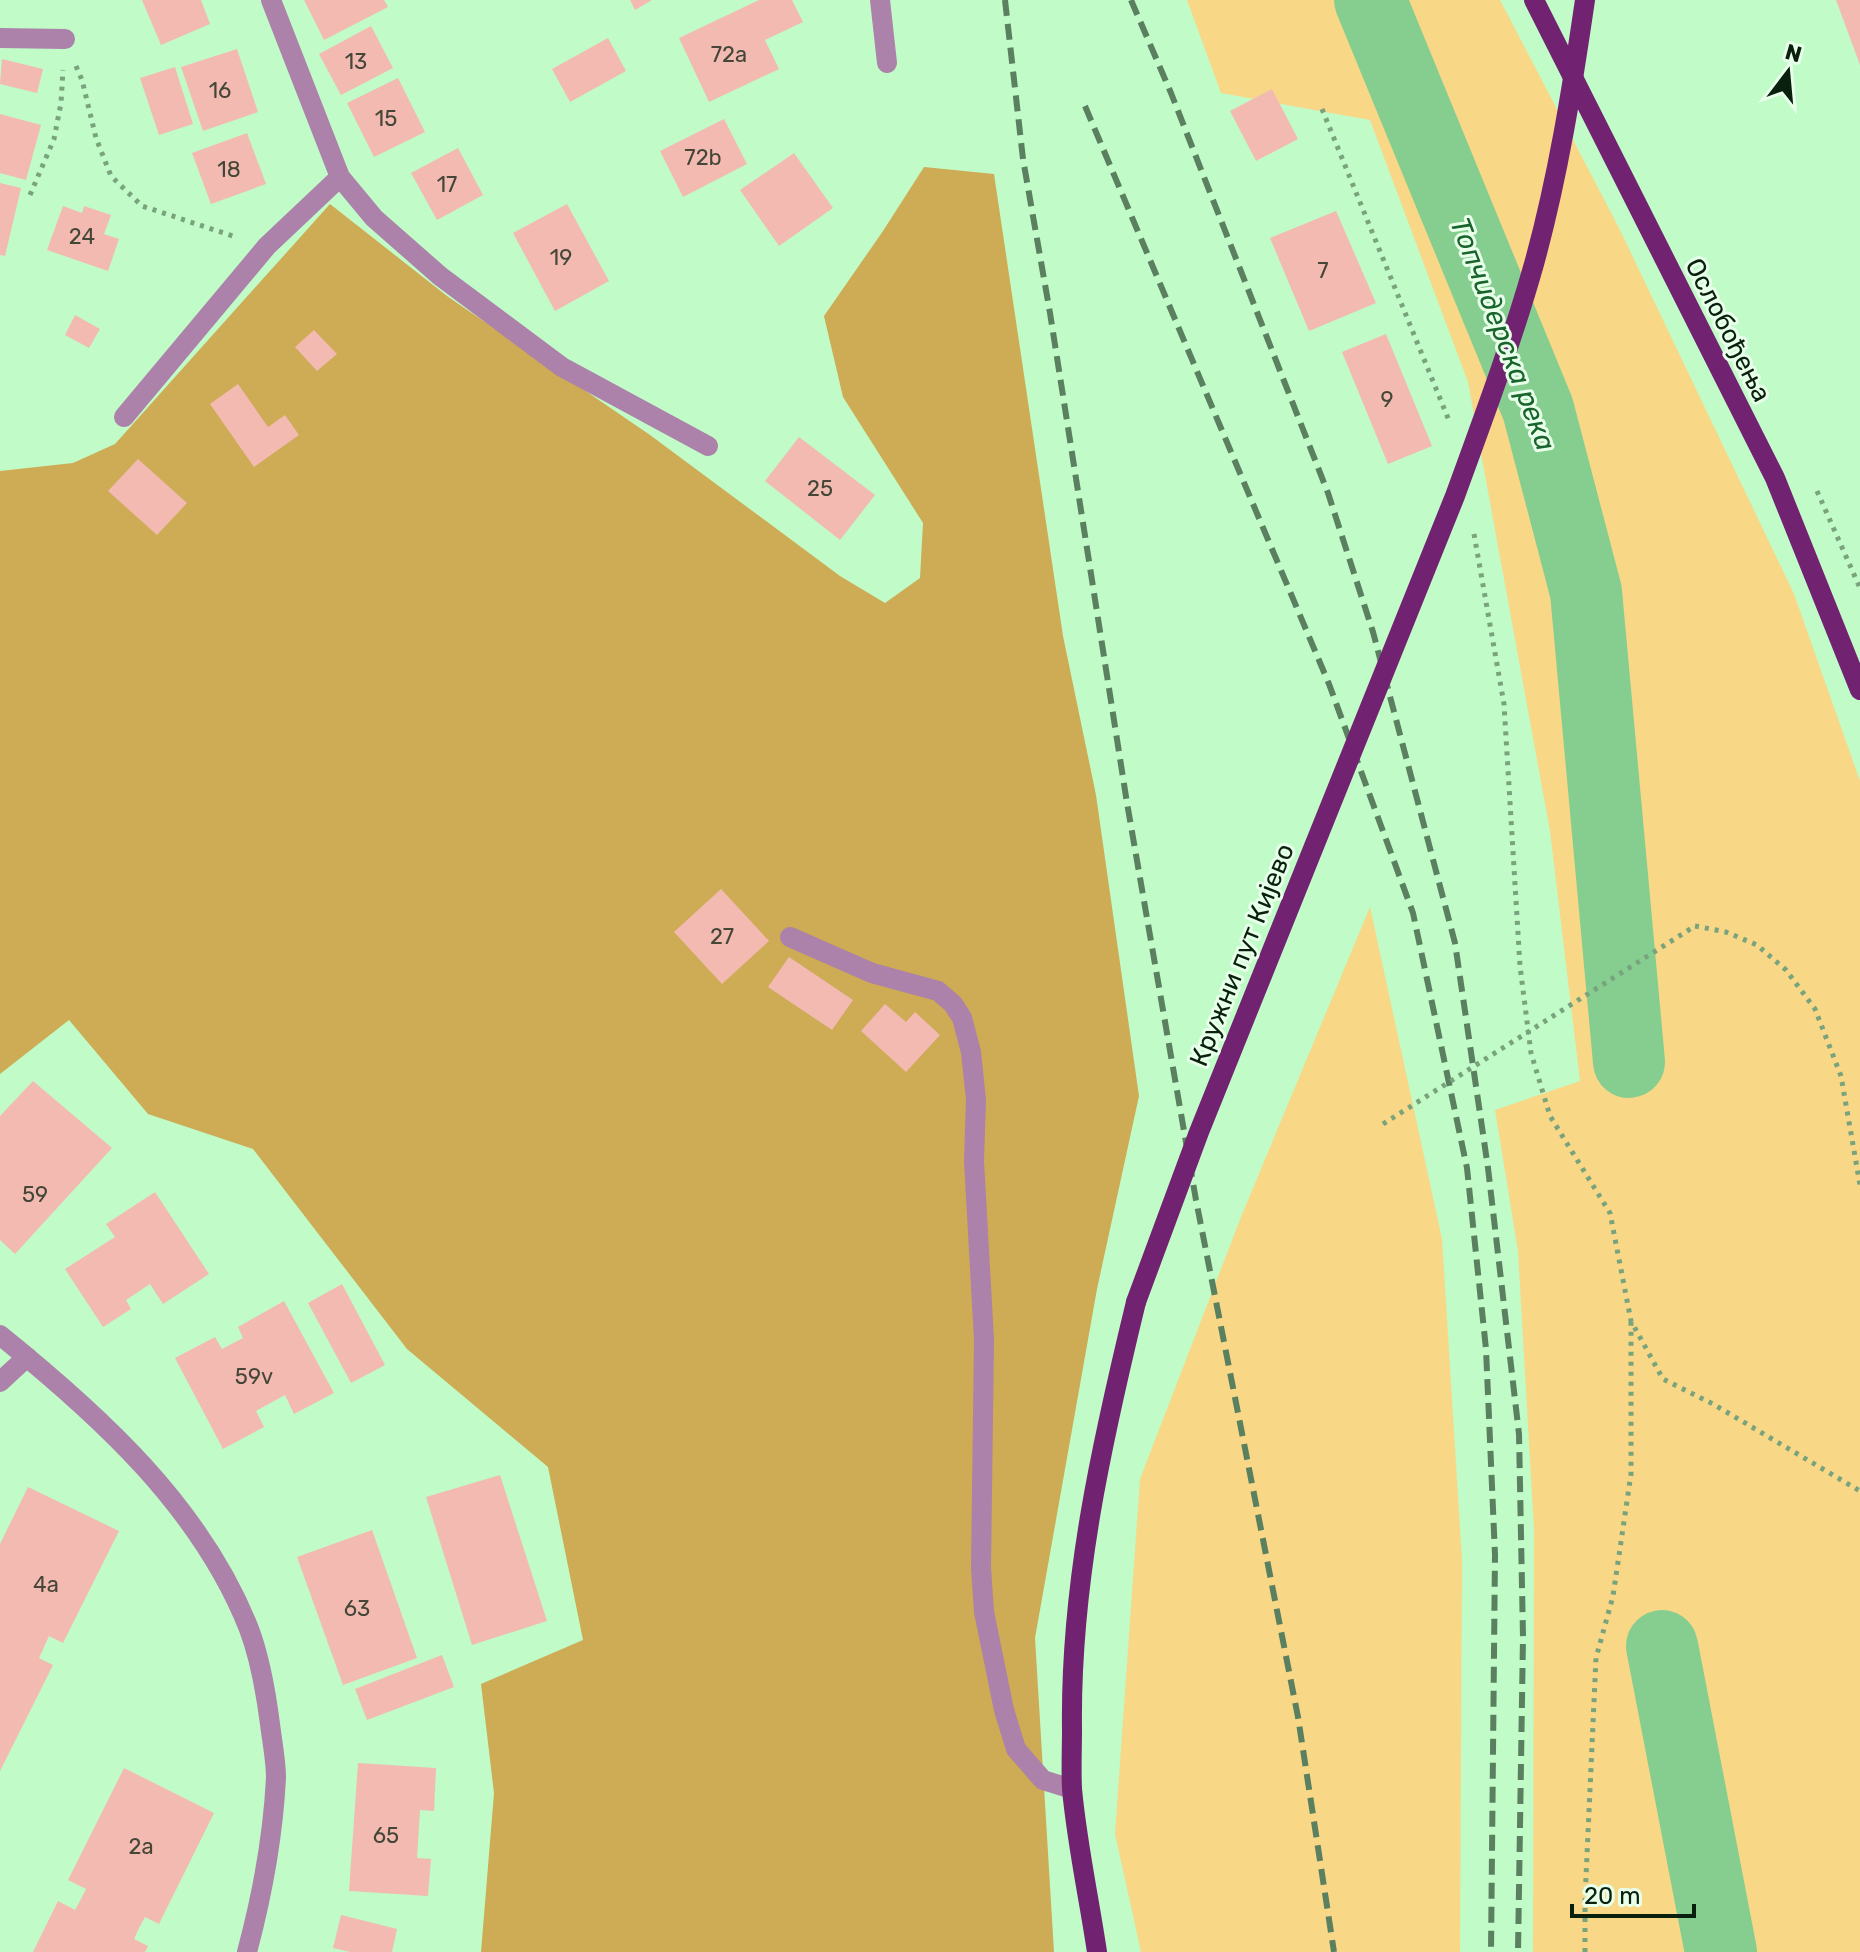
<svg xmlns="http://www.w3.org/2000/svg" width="1860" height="1952" viewBox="0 0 1860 1952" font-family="Rubik,sans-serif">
	<rect width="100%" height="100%" fill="#c1fbc8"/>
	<g fill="#f8d787">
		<path d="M1187,0H1500L1619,228L1794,594L1860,781V1952H1533L1534,1530L1518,1251L1495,1110L1580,1081L1550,831L1468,382L1370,120L1221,93Z"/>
		<path d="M1370,907L1442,1239L1462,1560L1460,1952H1141L1115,1834L1140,1479L1241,1217Z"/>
	</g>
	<path fill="#ceab55" d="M924,167L994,174L1063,636L1096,795L1139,1096L1097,1289L1035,1638L1054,1952H481L494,1793L481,1684L583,1640L548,1467L407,1349L253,1149L148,1114L69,1020L0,1074V471L73,463L115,444L330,204L447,296L650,435L840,576L885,603L920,578L923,523L843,397L824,316L883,231Z"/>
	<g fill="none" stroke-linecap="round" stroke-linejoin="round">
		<g stroke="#86ce90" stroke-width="72">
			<path d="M1370,0L1538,409L1586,592L1629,1062"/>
			<path d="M1662,1646L1721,1952"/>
		</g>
	</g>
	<g fill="#f3bab2">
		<path d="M142,0H201L210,24L161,45Z"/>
		<path d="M304,0H384L388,7L324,40Z"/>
		<path d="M630,0H652L635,10Z"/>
		<path d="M759,0H792L803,22L765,40L779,69L709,102L679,38Z"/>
		<path d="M1836,0H1860V65Z"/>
		<path d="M371,26L393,68L341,95L319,54Z"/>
		<path d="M608,38L626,71L570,102L552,69Z"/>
		<path d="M237,49L258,112L203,131L181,67Z"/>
		<path d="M2,59L43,69L37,93L0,84Z"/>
		<path d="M175,67L193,124L159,135L140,78Z"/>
		<path d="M398,78L425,132L374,157L347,103Z"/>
		<path d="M1272,89L1298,139L1256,161L1230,111Z"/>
		<path d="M0,114L41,125L26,180L0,173Z"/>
		<path d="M724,119L747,164L683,197L660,151Z"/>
		<path d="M247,133L266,184L211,204L192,153Z"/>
		<path d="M458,148L483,195L437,220L411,173Z"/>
		<path d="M794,153L833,208L779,246L740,190Z"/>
		<path d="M0,183L21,188L5,256L0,255Z"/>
		<path d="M567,204L609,281L555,311L513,233Z"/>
		<path d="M63,206L82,213L84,206L111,215L104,234L119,239L108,271L47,250Z"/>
		<path d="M1336,211L1376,303L1309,331L1270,238Z"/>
		<path d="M75,315L100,329L89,348L65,335Z"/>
		<path d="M314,330L337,354L317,371L295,347Z"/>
		<path d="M1386,334L1432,446L1388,464L1342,352Z"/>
		<path d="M238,384L268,427L285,415L299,435L254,467L210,404Z"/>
		<path d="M799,437L875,495L840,540L765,481Z"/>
		<path d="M138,459L187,503L157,535L108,491Z"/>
		<path d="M721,889L769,941L722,984L674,932Z"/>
		<path d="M789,957L853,1000L832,1030L768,987Z"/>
		<path d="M885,1004L906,1022L915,1012L940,1035L906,1072L861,1031Z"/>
		<path d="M33,1081L112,1148L15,1254L0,1240V1116Z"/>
		<path d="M155,1192L209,1274L163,1304L150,1284L126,1300L131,1309L103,1327L65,1269L115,1237L106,1224Z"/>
		<path d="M342,1284L385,1365L351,1383L308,1303Z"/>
		<path d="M284,1301L334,1393L294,1414L285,1395L256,1411L264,1427L223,1449L175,1358L215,1337L222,1349L243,1338L238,1327Z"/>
		<path d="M500,1475L547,1621L472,1645L426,1497Z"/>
		<path d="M28,1487L119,1531L63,1643L49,1636L39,1658L53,1665L0,1771V1544Z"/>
		<path d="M372,1530L417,1658L343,1685L297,1557Z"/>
		<path d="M442,1655L454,1687L367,1720L355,1689Z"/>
		<path d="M358,1763L436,1768L434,1811L420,1810L417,1858L431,1859L428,1896L349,1891Z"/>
		<path d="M124,1768L214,1813L159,1924L145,1917L139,1928L134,1939L148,1946L145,1952H33L58,1901L75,1910L81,1899L86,1889L68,1880Z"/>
		<path d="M341,1915L397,1929L392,1952H350L333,1948Z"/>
	</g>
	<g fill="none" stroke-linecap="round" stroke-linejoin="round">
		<g stroke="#78a37d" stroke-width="5" stroke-dasharray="4 6" stroke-linecap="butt">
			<path d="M76,66L82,80L96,138L111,176L142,206L236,237"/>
			<path d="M1322,109L1450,423"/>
			<path d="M30,195L54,139L61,103L63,70"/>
			<path d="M1817,491L1860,588"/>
			<path d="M1474,534L1504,704L1520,966L1531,1053L1550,1116L1610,1213L1631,1321L1663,1379L1713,1404L1860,1491"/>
			<path d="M1695,926L1726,932L1757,945L1786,970L1815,1009L1841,1076L1860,1185"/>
			<path d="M1585,1952V1899L1596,1658L1613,1596L1631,1474V1322"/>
		</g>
		<g stroke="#ac81aa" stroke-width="20">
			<path d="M271,0L340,177L374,218L440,276L562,367L708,446"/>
			<path d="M880,0L887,63"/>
			<path d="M0,38L65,39"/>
			<path d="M124,417L267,246L340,177"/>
			<path d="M790,937L872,973L938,991L953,1004L962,1018L971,1052L976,1100L974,1161L984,1340L981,1568L984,1612L1004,1710L1016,1749L1043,1780L1072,1789"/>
			<path d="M0,1335C99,1415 201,1507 249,1629C260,1658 266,1693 270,1724C272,1741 276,1760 276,1778C273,1836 262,1896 247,1952"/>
			<path d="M0,1382L27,1357"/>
		</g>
		<g stroke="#712371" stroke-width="20">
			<path d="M1534,0L1775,478L1860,690"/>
			<path d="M1097,1952C1089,1898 1077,1844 1072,1789C1071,1769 1072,1749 1072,1729C1070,1584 1102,1442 1136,1302"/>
		</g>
		<g stroke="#5a8060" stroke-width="6" stroke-dasharray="16 8" stroke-linecap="butt">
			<path d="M1005,0L1023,159L1050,313L1127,803L1196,1200L1298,1717L1334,1952"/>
			<path d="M1131,0L1171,93L1328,493L1373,632L1455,943L1488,1168L1519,1434L1523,1637L1518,1952"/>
			<path d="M1085,106L1329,684L1413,913L1467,1168L1486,1349L1495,1555L1491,1952"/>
		</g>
		<path stroke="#78a37d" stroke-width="5" stroke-dasharray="4 6" stroke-linecap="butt" d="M1383,1124L1695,926"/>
		<path stroke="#712371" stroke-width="20" d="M1136,1302L1199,1132L1455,496C1483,419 1512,342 1534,264C1558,177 1572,89 1585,0"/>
	</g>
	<g text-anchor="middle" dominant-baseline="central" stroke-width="6" stroke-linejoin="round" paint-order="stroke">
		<g font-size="22" fill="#444637">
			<text x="729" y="54">72a</text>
			<text x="356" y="61">13</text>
			<text x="220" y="90">16</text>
			<text x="386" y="118">15</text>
			<text x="703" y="157">72b</text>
			<text x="229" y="169">18</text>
			<text x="447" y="184">17</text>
			<text x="82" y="236">24</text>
			<text x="561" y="257">19</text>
			<text x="1323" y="270">7</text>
			<text x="1387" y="399">9</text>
			<text x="820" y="488">25</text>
			<text x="722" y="936">27</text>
			<text x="35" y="1194">59</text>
			<text x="254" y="1376">59v</text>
			<text x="46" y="1584">4a</text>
			<text x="357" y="1608">63</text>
			<text x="386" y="1835">65</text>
			<text x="141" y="1846">2a</text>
		</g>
		<g font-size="26" fill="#0a200e" stroke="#e8ffea">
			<text transform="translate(1728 330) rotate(63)">Ослобођења</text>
			<text transform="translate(1242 955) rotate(-68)">Кружни пут Кијево</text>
		</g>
		<g font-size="28" font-style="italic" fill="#18642c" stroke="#e8ffea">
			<text transform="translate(1503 334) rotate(69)">Топчидерска река</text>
		</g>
	</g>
	<g transform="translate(1788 72) rotate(16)" stroke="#e8ffea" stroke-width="6" paint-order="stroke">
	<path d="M0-6L14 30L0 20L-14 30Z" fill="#0a200e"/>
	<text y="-12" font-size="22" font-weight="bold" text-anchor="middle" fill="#0a200e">N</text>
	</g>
	<path d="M1572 1904v12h122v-12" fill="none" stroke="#0a200e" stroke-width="4"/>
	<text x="1584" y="1904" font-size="24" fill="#0a200e" stroke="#e8ffea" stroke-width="6" paint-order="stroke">20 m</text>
</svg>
